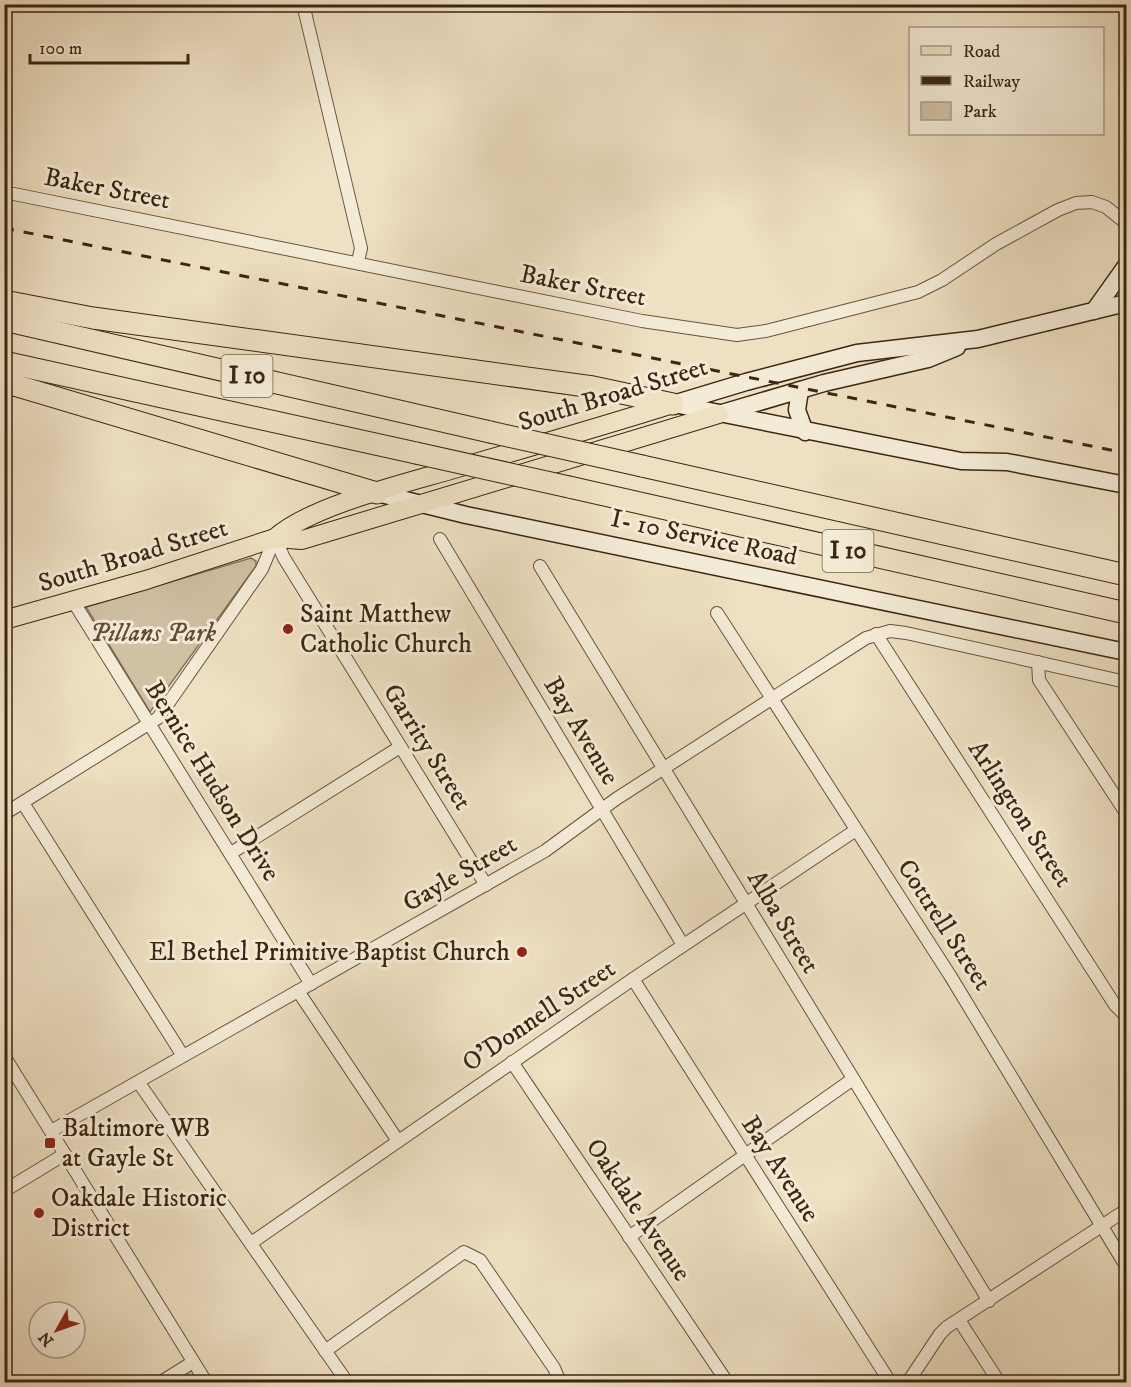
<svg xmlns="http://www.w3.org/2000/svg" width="1131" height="1387" viewBox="0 0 1131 1387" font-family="'IM FELL DW Pica',serif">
	<rect width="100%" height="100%" fill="#eee0c2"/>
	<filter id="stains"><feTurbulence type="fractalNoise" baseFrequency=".00333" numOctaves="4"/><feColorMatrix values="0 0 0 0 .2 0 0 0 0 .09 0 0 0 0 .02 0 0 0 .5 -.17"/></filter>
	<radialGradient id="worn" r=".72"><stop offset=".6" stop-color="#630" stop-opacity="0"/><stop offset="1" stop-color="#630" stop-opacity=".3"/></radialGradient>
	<g fill="#d0c0a4" stroke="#86735a" stroke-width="1.5">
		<path d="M251,558L256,561V566L150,712L86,607Z"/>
		<path d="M192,1367L202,1382H167Z"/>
	</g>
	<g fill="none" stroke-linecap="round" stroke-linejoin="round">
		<defs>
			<g id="street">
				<path d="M303,4L361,248L358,262"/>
				<path d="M4,192L642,321L737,335L766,331L918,292L942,280L996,244L1058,210L1076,203L1092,202L1106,207L1126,223"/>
				<path d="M275,538L284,558L486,885"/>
				<path d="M440,539L683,945"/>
				<path d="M540,566L989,1301"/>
				<path d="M73,601L311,984"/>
				<path d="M717,613L951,977L1126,1266"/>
				<path d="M876,634L1115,1005L1126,1016"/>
				<path d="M1038,662L1039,680L1126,813"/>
				<path d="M23,803L183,1056"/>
				<path d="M4,814L158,718L262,569L275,538"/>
				<path d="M231,853L400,747"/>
				<path d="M633,979L890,1382"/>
				<path d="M298,991L398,1141"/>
				<path d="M4,1056L206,1382"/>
				<path d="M512,1062L727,1382"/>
				<path d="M139,1083L347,1382"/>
				<path d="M51,1131L545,851L616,799L866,638L890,631L906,633L1126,682"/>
				<path d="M4,1191L65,1154"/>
				<path d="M629,1237L853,1079"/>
				<path d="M251,1243L633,979L856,830"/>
				<path d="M959,1320L999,1382"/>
				<path d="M325,1351L464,1252L480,1260L554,1368L560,1382"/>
				<path d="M161,1382L193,1362"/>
				<path d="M908,1382L940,1334L947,1327L1126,1210"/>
			</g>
			<g id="secondary">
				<path d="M1094,311L1126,266"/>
				<path d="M800,390L797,410L805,432"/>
				<path d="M673,404L746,382L857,353L978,339L1126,303"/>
				<path d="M674,404L961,461L1007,462L1126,485"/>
				<path d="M722,413L824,383L928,359L957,347"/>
				<path d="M377,493L466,515L1126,652"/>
			</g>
			<g id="primary">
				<path d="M275,538L302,540L719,414"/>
				<path d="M4,620L146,580L275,538C310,506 406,483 454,469C527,448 600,427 673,404"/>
			</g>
			<g id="highway">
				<path d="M4,301L93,318L593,387L673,404"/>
				<path d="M4,320L490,432"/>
				<path d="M4,362L416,453"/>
				<path d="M4,382L377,493"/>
				<path d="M642,466L1126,575"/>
				<path d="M569,487L1126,613"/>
			</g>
		</defs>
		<use href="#street" stroke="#68543d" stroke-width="14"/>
		<use href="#secondary" stroke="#3b2611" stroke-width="19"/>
		<use href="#primary" stroke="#3b2611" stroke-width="20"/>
		<use href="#highway" stroke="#3b2611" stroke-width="23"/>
		<use href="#street" stroke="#f4ebd7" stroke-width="12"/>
		<use href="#secondary" stroke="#f4ebd7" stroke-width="16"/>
		<use href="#primary" stroke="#eee0c2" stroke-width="18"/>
		<use href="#highway" stroke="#eee0c2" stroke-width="21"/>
		<path stroke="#3b2611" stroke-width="3" stroke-dasharray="10 10" stroke-linecap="butt" d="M4,228L1126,453"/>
		<defs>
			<g id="highway-bridge">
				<path d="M490,432L642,466"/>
				<path d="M416,453L569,487"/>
			</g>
		</defs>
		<use href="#highway-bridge" stroke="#3b2611" stroke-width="23" stroke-linecap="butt"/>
		<use href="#highway-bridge" stroke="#eee0c2" stroke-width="21"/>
	</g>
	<g fill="#8f2418" stroke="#f4ebd7" stroke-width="2">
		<circle cx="288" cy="629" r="6"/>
		<circle cx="522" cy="952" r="6"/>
		<rect x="44" y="1137" width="12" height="12" rx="3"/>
		<circle cx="39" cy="1213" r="6"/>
	</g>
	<g text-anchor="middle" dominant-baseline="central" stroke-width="6" stroke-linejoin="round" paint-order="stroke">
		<g fill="#f4ebd7" stroke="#72614c" stroke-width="1.5">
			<rect x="221.5" y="355" width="51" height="42" rx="4.5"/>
			<rect x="822.5" y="530" width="51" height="42" rx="4.5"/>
		</g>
		<g font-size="24" font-weight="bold" fill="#3b2611">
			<text x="247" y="376">I 10</text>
			<text x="848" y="551">I 10</text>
		</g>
		<g font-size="26" fill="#3b2611" stroke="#f4ebd7">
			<text transform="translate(107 189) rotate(11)">Baker Street</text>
			<text transform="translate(583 286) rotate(11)">Baker Street</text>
			<text transform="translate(613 395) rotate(-17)">South Broad Street</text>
			<text transform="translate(704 538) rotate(12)">I- 10 Service Road</text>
			<text transform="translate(133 556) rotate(-17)">South Broad Street</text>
			<text transform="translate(581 731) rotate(59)">Bay Avenue</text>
			<text transform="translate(427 747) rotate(58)">Garrity Street</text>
			<text transform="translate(212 781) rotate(58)">Bernice Hudson Drive</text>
			<text transform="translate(1020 814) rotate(57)">Arlington Street</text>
			<text transform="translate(460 874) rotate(-30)">Gayle Street</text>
			<text transform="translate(783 922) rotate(59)">Alba Street</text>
			<text transform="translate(944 925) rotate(57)">Cottrell Street</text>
			<text transform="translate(539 1016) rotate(-34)">O'Donnell Street</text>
			<text transform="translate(780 1169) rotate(57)">Bay Avenue</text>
			<text transform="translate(638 1210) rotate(56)">Oakdale Avenue</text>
		</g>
		<g font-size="26" fill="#3b2611" stroke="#f4ebd7" text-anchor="start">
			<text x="300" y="614">Saint Matthew<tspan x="300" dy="30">Catholic Church</tspan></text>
			<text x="510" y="952" text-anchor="end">El Bethel Primitive Baptist Church</text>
			<text x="62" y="1128">Baltimore WB<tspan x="62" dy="30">at Gayle St</tspan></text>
			<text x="51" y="1198">Oakdale Historic<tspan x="51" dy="30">District</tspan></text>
		</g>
		<g font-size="26" font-style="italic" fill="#604c36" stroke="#f4ebd7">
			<text x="153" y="633">Pillans Park</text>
		</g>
	</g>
	<rect width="1131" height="1387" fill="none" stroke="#eee0c2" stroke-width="24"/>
	<rect x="6" y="6" width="1119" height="1375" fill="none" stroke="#3b2611" stroke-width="3"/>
	<rect x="12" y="12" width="1107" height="1363" fill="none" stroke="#3b2611" stroke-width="1.5"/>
	<rect x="909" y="27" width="195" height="108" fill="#f4ebd7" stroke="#aa9c88" stroke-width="1.5"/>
	<rect x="921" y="46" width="30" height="9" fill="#eee0c2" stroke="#aa9c88" stroke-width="1.5"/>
	<text x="963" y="57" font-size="18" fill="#3b2611">Road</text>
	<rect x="921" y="76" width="30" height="9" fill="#3b2611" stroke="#aa9c88" stroke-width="1.5"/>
	<text x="963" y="87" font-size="18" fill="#3b2611">Railway</text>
	<rect x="921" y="102" width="30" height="18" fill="#d0c0a4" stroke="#aa9c88" stroke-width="1.5"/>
	<text x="963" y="117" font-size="18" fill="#3b2611">Park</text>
	<g transform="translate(57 1330) rotate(230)"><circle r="28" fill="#f4ebd7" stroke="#aa9c88" stroke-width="1.5"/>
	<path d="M0-4.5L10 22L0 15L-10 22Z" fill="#8f2418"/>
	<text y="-9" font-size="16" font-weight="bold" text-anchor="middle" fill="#3b2611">N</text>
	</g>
	<path d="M30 54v9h158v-9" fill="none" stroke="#3b2611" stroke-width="3"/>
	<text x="39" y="54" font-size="18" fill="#3b2611" stroke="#f4ebd7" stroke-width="4.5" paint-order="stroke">100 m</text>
	<rect width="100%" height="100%" filter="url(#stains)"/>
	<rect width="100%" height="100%" fill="url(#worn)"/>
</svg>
